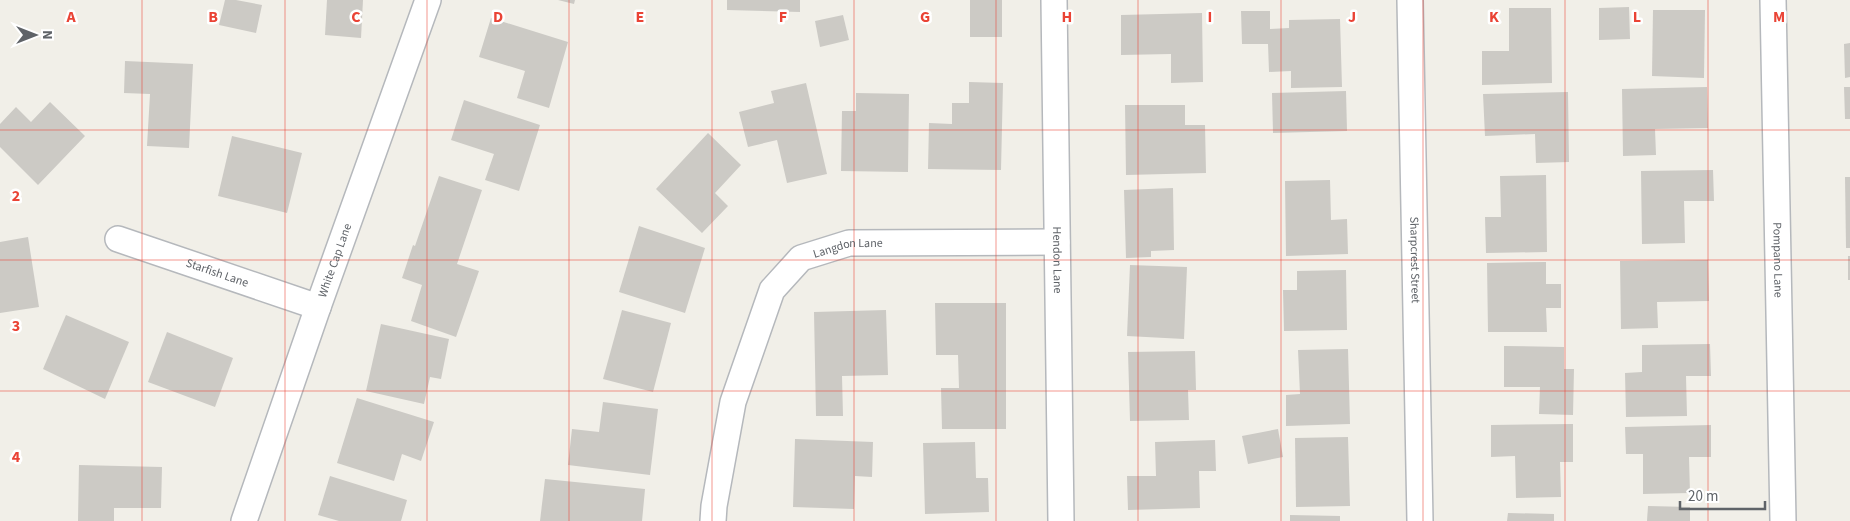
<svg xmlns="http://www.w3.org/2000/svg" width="1850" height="521" viewBox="0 0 1850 521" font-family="'Source Sans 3',sans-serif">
	<rect width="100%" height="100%" fill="#f1efe8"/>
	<g fill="#cccac5">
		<path d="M225,0H236L262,5L256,33L219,25Z"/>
		<path d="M327,0H363L361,38L325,35Z"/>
		<path d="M558,0H575L574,4Z"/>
		<path d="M727,0H800V12L727,10Z"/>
		<rect x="970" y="0" width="32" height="37"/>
		<path d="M1629,7L1630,39L1599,40V8Z"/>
		<path d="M1509,8H1551L1552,83L1482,85V51H1509Z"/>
		<path d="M1653,10H1705L1704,78L1652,76Z"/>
		<path d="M1241,11H1270V29L1289,28V20L1340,19L1342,87L1291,88V71L1269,72L1268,44H1242Z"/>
		<path d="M1202,13L1203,82L1171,83V54L1121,55V15Z"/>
		<path d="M843,15L849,40L820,47L815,21Z"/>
		<path d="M491,18L568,42L549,108L517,98L525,71L479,57Z"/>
		<path d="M1850,43V77L1845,78L1844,44Z"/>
		<path d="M125,61L193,64L189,148L147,146L150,94L124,93Z"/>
		<path d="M969,82L1003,83L1001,170L928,169L929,123L952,124V103H969Z"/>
		<path d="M806,83L827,174L787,183L777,140L748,147L739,112L774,103L771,91Z"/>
		<path d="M1707,87L1708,128L1655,129L1656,155L1623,156L1622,89Z"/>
		<path d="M1844,87H1850V119H1845Z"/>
		<path d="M1346,91L1347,131L1273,133L1272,93Z"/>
		<path d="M1568,92L1569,162L1536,163L1535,134L1485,136L1483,94Z"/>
		<path d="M856,93L909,94L908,172L841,171L842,111H856Z"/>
		<path d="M464,100L540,125L519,191L485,180L494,154L451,140Z"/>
		<path d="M50,102L85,136L38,185L0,147V124L16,107L31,122Z"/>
		<path d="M1125,105H1185V125H1205L1206,173L1126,175Z"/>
		<path d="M708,133L741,165L715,193L728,206L702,233L656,189Z"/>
		<path d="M232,136L302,153L287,213L218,196Z"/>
		<path d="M1713,170L1714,201H1684L1685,243L1642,244L1641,171Z"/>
		<path d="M1546,175L1547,252L1486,253L1485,217H1501L1500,176Z"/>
		<path d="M439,176L482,190L457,264L479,271L456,337L411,321L422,285L402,278L413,245L415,246Z"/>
		<path d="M1845,177H1850V248H1846Z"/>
		<path d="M1330,180L1331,220L1347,219L1348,254L1286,256L1285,181Z"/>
		<path d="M1173,188L1174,250L1151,251V257L1126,258L1124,190Z"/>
		<path d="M639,226L705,248L685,313L619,292Z"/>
		<path d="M28,237L39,307L0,313V242Z"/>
		<rect x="1848" y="256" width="2" height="24"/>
		<path d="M1708,260L1709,301L1657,302L1658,328L1621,329L1620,261Z"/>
		<path d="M1546,262V284H1561V308H1546L1547,332H1488L1487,263Z"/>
		<path d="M1130,265L1187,267L1184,339L1127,336Z"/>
		<path d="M1346,270L1347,330L1284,331L1283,290H1297V271Z"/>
		<path d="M935,303H1006V429H942L941,388H959L958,355H936Z"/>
		<path d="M622,310L671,323L653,392L603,379Z"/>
		<path d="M886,310L888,375L842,376L843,416H816L814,312Z"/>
		<path d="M66,315L129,342L105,399L43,369Z"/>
		<path d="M381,324L449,339L441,379L430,377L424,404L366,391Z"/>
		<path d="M167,332L233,358L215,407L148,382Z"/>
		<path d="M1710,344L1711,376H1686L1687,416L1626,417L1625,373L1642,372V345Z"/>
		<path d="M1504,346L1564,347V369H1574L1573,415L1539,414L1540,387H1504Z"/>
		<path d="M1348,349L1350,424L1286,426V395L1300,394L1298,350Z"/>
		<path d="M1195,351L1196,390H1188L1189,420L1130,421L1128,352Z"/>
		<path d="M357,398L434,422L421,461L402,454L394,481L337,463Z"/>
		<path d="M603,402L658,409L650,475L568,465L572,429L599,432Z"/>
		<path d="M1573,424V462H1560L1561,497L1516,498L1515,456L1491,457V425Z"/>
		<path d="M1711,425V457H1689L1690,493L1643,494V454H1626L1625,427Z"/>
		<path d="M1278,429L1283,457L1248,464L1242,436Z"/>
		<path d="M1348,437L1350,506L1296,507L1295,438Z"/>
		<path d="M795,439L873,442L872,477L855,476L854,509L793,507Z"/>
		<path d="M1215,440L1216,471H1199L1200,508L1128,510L1127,476H1156L1155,442Z"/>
		<path d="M975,442L976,478H988L989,512L925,514L923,443Z"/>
		<path d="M79,465L162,467L161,508H114V521H78Z"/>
		<path d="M330,476L407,500L401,521H339L318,515Z"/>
		<path d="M545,479L645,489L642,521H540Z"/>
		<path d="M1648,506L1690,507V521H1647Z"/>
		<path d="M1508,513L1554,514V521H1507Z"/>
		<path d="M1290,515L1340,516V521H1290Z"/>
	</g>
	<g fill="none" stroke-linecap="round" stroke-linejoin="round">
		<defs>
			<g id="street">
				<path id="s1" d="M1054,0L1061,521"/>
				<path id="s2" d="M1410,0L1420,521"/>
				<path id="s3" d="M1773,0L1783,521"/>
				<path id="s4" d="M118,239L318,307"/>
				<path id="s5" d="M244,521L318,307L428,0"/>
				<path id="s6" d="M713,521L714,506L733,402L772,290L801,258L849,243L1057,242"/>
			</g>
		</defs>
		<use href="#street" stroke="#b5b8bc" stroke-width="28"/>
		<use href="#street" stroke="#fff" stroke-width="25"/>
	</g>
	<path fill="none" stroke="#ea4335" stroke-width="1" stroke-opacity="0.55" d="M142,0V521M285,0V521M427,0V521M569,0V521M712,0V521M854,0V521M996,0V521M1138,0V521M1281,0V521M1423,0V521M1565,0V521M1708,0V521M0,130H1850M0,260H1850M0,391H1850"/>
	<g text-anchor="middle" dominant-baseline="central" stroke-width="5" stroke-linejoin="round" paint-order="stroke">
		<g font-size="12" fill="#5f6368" stroke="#fff">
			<text stroke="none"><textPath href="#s6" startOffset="331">Langdon Lane</textPath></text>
			<text stroke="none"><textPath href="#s5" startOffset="276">White Cap Lane</textPath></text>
			<text stroke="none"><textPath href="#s2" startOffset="260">Sharpcrest Street</textPath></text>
			<text stroke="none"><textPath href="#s3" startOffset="260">Pompano Lane</textPath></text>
			<text stroke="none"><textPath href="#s1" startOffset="260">Hendon Lane</textPath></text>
			<text stroke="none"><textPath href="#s4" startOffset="105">Starfish Lane</textPath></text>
		</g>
	</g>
	<g font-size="16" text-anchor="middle" font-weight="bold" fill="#ea4335" stroke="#fff" stroke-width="5" stroke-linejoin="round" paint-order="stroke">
		<text x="71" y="22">A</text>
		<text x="213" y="22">B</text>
		<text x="356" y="22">C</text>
		<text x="498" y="22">D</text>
		<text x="640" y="22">E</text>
		<text x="783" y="22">F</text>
		<text x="925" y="22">G</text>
		<text x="1067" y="22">H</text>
		<text x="1210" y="22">I</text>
		<text x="1352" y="22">J</text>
		<text x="1494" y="22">K</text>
		<text x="1637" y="22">L</text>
		<text x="1779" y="22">M</text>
		<text x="16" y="201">2</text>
		<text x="16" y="331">3</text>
		<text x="16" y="462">4</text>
	</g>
	<g transform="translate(35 35) rotate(90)" stroke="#ffffff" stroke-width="4" paint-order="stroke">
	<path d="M0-4L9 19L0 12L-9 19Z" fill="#5f6368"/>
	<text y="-8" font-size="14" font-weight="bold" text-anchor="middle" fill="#5f6368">N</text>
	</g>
	<path d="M1680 501v8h85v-8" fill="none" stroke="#5f6368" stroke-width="2.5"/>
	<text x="1688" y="501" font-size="15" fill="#5f6368" stroke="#ffffff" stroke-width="4" paint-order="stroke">20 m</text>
</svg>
